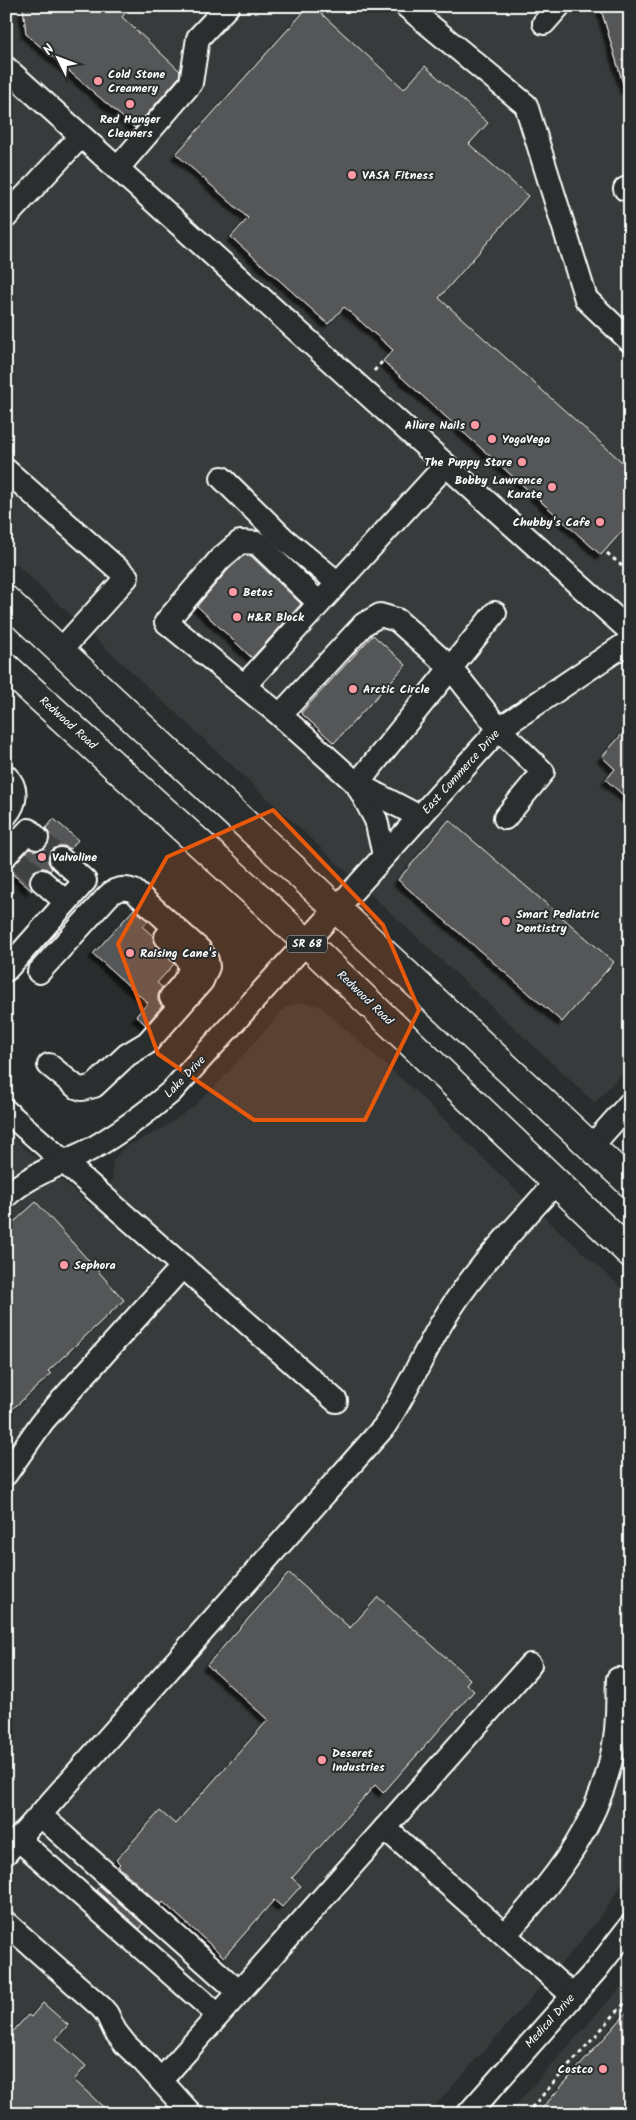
<svg xmlns="http://www.w3.org/2000/svg" width="636" height="2120" viewBox="0 0 636 2120" font-family="Kalam,sans-serif">
	<defs>
		<filter id="shadow"><feDropShadow dx="-4.5" dy="4.5" stdDeviation="1" flood-color="#0009"/></filter>
	</defs>
	<rect width="100%" height="100%" fill="#2a2d2e"/>
	<filter id="ink" filterUnits="userSpaceOnUse"><feTurbulence type="fractalNoise" baseFrequency=".02" numOctaves="2"/><feDisplacementMap in="SourceGraphic" scale="10" xChannelSelector="R" yChannelSelector="G"/><feConvolveMatrix kernelMatrix="1 2 1 2 8 2 1 2 1" color-interpolation-filters="sRGB"/></filter>
	<g filter="url(#ink)">
		<g fill="#373a3b">
			<path d="M6,6H630V1064L595,1103L6,555Z"/>
			<path d="M302,1002L320,1006L414,1090L528,1202L630,1296V1871L603,1913L580,1942L428,2114H6V1131L90,1205L113,1179L112,1170L113,1161L123,1148L162,1129L193,1107L219,1082L280,1013L286,1007Z"/>
			<path d="M630,1977V2114H508Z"/>
		</g>
		<g fill="#555758" stroke="#fff" filter="url(#shadow)">
			<path d="M23,6H131L122,17L180,71L179,77L135,128L26,34Z"/>
			<path d="M309,6H313L404,89L425,66L488,123L469,144L528,196L439,298L630,469V522L601,555L383,361L393,350L344,307L328,324L231,237L248,218L176,154Z"/>
			<path d="M600,6H630V89L625,90Z"/>
			<path d="M244,555L251,556L301,604L252,658L197,606L228,570Z"/>
			<path d="M373,635L406,665L334,743L301,713Z"/>
			<path d="M630,725V801L606,780L615,769L602,757Z"/>
			<path d="M54,819L78,840L70,849L64,846H58L51,851L48,856V862L52,869L50,871L45,868H38L32,872L29,879L32,891L8,870L30,849L40,851L47,847L49,842L50,835L46,828Z"/>
			<path d="M449,820L614,962L562,1022L398,880Z"/>
			<path d="M134,909L148,921L143,927L153,936L157,946L174,964L157,983L162,987L158,995V1001L162,1006L146,1025L136,1016L148,1003L93,954Z"/>
			<path d="M36,1202L124,1300L48,1371L51,1374L6,1415V1229Z"/>
			<path d="M289,1573L350,1628L378,1597L470,1679L466,1684L474,1691L383,1793L375,1785L292,1878L301,1886L282,1907L274,1900L224,1957L163,1902L161,1905L118,1866L120,1864L116,1860L160,1811L175,1824L268,1720L207,1665Z"/>
			<path d="M100,1886L143,1924L140,1929L96,1890Z"/>
			<path d="M43,2003L68,2025L56,2039L86,2066L74,2080L111,2114H6V2039L28,2015L31,2017Z"/>
			<path d="M630,2009V2114H537Z"/>
		</g>
		<g fill="none" stroke-linecap="round" stroke-linejoin="round">
			<g stroke="#3f4243" stroke-width="22" stroke-dasharray="22 11" stroke-linecap="butt">
				<path d="M37,838L61,859"/>
				<path d="M18,860L42,881"/>
			</g>
			<defs>
				<g id="minor">
					<path d="M406,6L526,105L586,299L630,341"/>
					<path d="M544,23L559,6"/>
					<path d="M6,68L630,631"/>
					<path d="M117,169L191,83L198,38L228,6"/>
					<path d="M625,189L630,187"/>
					<path d="M6,217L80,137"/>
					<path d="M6,470L127,577L60,651"/>
					<path d="M222,478L284,539L338,583L446,465"/>
					<path d="M338,583L244,686L280,715L357,784L376,820L384,855"/>
					<path d="M244,686L166,622L220,559L240,542L257,543L319,603"/>
					<path d="M280,715L364,624L380,615L397,620L451,668L499,729L543,772L505,818"/>
					<path d="M6,776C18,787 17,803 6,815"/>
					<path d="M357,784L495,613"/>
					<path d="M357,784L420,817"/>
					<path d="M6,855L29,830L37,838"/>
					<path d="M42,881L66,902"/>
					<path d="M166,937C195,963 197,969 171,997"/>
					<path d="M6,970L85,881L61,859"/>
					<path d="M39,972L108,896C116,888 124,887 134,891L200,950L207,960L208,967L202,981L147,1043L127,1055L94,1086L82,1089L76,1087L49,1065"/>
					<path d="M6,1111L336,1401"/>
					<path d="M591,1147L630,1103"/>
					<path d="M6,1196C32,1173 63,1164 93,1148C121,1132 146,1113 171,1092L499,729L630,641"/>
					<path d="M6,1474L43,1421L183,1266"/>
					<path d="M40,1815L239,1992"/>
					<path d="M385,1828L573,1996"/>
					<path d="M18,1839L218,2015"/>
					<path d="M6,1853L384,1427C406,1394 421,1358 441,1324C472,1271 516,1228 556,1182"/>
					<path d="M6,1923L101,2007L107,2014L115,2031L126,2045L144,2062L191,2114"/>
					<path d="M505,1935C559,1875 602,1822 615,1739C618,1719 617,1699 618,1679"/>
					<path d="M161,2080L530,1665"/>
					<path d="M468,2114L596,1970L630,1926"/>
				</g>
				<g id="major">
					<path d="M6,600L630,1183"/>
					<path d="M6,667L265,903L630,1253"/>
				</g>
			</defs>
			<use href="#minor" stroke="#fff" stroke-width="26"/>
			<use href="#major" stroke="#fff" stroke-width="31"/>
			<g stroke="#fff" stroke-width="3" stroke-dasharray="4 4" stroke-linecap="butt">
				<path d="M374,371L383,361"/>
				<path d="M607,553L630,573"/>
				<path d="M526,2114L630,1997"/>
			</g>
			<use href="#minor" stroke="#2a2d2e" stroke-width="22"/>
			<use href="#major" stroke="#2a2d2e" stroke-width="28"/>
		</g>
	</g>
	<path fill="#e8590c" fill-opacity="0.2" stroke="#e8590c" stroke-width="4" stroke-linejoin="round" d="M273,810L383,925L419,1010L365,1120H254L158,1054L118,944L167,857Z"/>
	<g fill="#ff9aa2" stroke="#2a2d2e" stroke-width="2">
		<circle cx="98" cy="81" r="5"/>
		<circle cx="130" cy="104" r="5"/>
		<circle cx="352" cy="175" r="5"/>
		<circle cx="475" cy="425" r="5"/>
		<circle cx="492" cy="439" r="5"/>
		<circle cx="522" cy="462" r="5"/>
		<circle cx="552" cy="487" r="5"/>
		<circle cx="600" cy="522" r="5"/>
		<circle cx="233" cy="592" r="5"/>
		<circle cx="237" cy="617" r="5"/>
		<circle cx="353" cy="689" r="5"/>
		<circle cx="42" cy="857" r="5"/>
		<circle cx="506" cy="921" r="5"/>
		<circle cx="130" cy="953" r="5"/>
		<circle cx="64" cy="1265" r="5"/>
		<circle cx="322" cy="1760" r="5"/>
		<circle cx="603" cy="2069" r="5"/>
	</g>
	<g text-anchor="middle" dominant-baseline="central" stroke-width="4" stroke-linejoin="round" paint-order="stroke">
		<rect fill="#2a2d2e" stroke="#bfc0c0" stroke-width="1" x="287" y="935.5" width="40" height="17" rx="4"/>
		<g font-size="11" font-weight="bold" fill="#fff">
			<text x="307" y="944">SR 68</text>
		</g>
		<g font-size="12" font-weight="bold" fill="#fff" stroke="#2a2d2e" text-anchor="start">
			<text x="108" y="74">Cold Stone<tspan x="108" dy="14">Creamery</tspan></text>
			<text x="130" y="119" text-anchor="middle">Red Hanger<tspan x="130" dy="14">Cleaners</tspan></text>
			<text x="362" y="175">VASA Fitness</text>
			<text x="465" y="425" text-anchor="end">Allure Nails</text>
			<text x="502" y="439">YogaVega</text>
			<text x="512" y="462" text-anchor="end">The Puppy Store</text>
			<text x="542" y="480" text-anchor="end">Bobby Lawrence<tspan x="542" dy="14">Karate</tspan></text>
			<text x="590" y="522" text-anchor="end">Chubby's Cafe</text>
			<text x="243" y="592">Betos</text>
			<text x="247" y="617">H&amp;R Block</text>
			<text x="363" y="689">Arctic Circle</text>
			<text x="52" y="857">Valvoline</text>
			<text x="516" y="914">Smart Pediatric<tspan x="516" dy="14">Dentistry</tspan></text>
			<text x="140" y="953">Raising Cane's</text>
			<text x="74" y="1265">Sephora</text>
			<text x="332" y="1753">Deseret<tspan x="332" dy="14">Industries</tspan></text>
			<text x="593" y="2069" text-anchor="end">Costco</text>
		</g>
		<g font-size="12" fill="#fff" stroke="#2a2d2e">
			<text transform="translate(68 723) rotate(42)">Redwood Road</text>
			<text transform="translate(461 772) rotate(-48)">East Commerce Drive</text>
			<text transform="translate(365 998) rotate(44)">Redwood Road</text>
			<text transform="translate(185 1077) rotate(-46)">Lake Drive</text>
			<text transform="translate(550 2021) rotate(-48)">Medical Drive</text>
		</g>
	</g>
	<rect width="636" height="2120" fill="none" stroke="#2a2d2e" stroke-width="25"/>
	<rect x="12" y="12" width="611" height="2095" fill="none" stroke="#fff" stroke-width="2" filter="url(#ink)"/>
	<g transform="translate(58 58) rotate(312)" stroke="#2a2d2e" stroke-width="4" paint-order="stroke">
	<path d="M0-4L9 19L0 12L-9 19Z" fill="#ffffff"/>
	<text y="-8" font-size="14" font-weight="bold" text-anchor="middle" fill="#ffffff">N</text>
	</g>
</svg>
